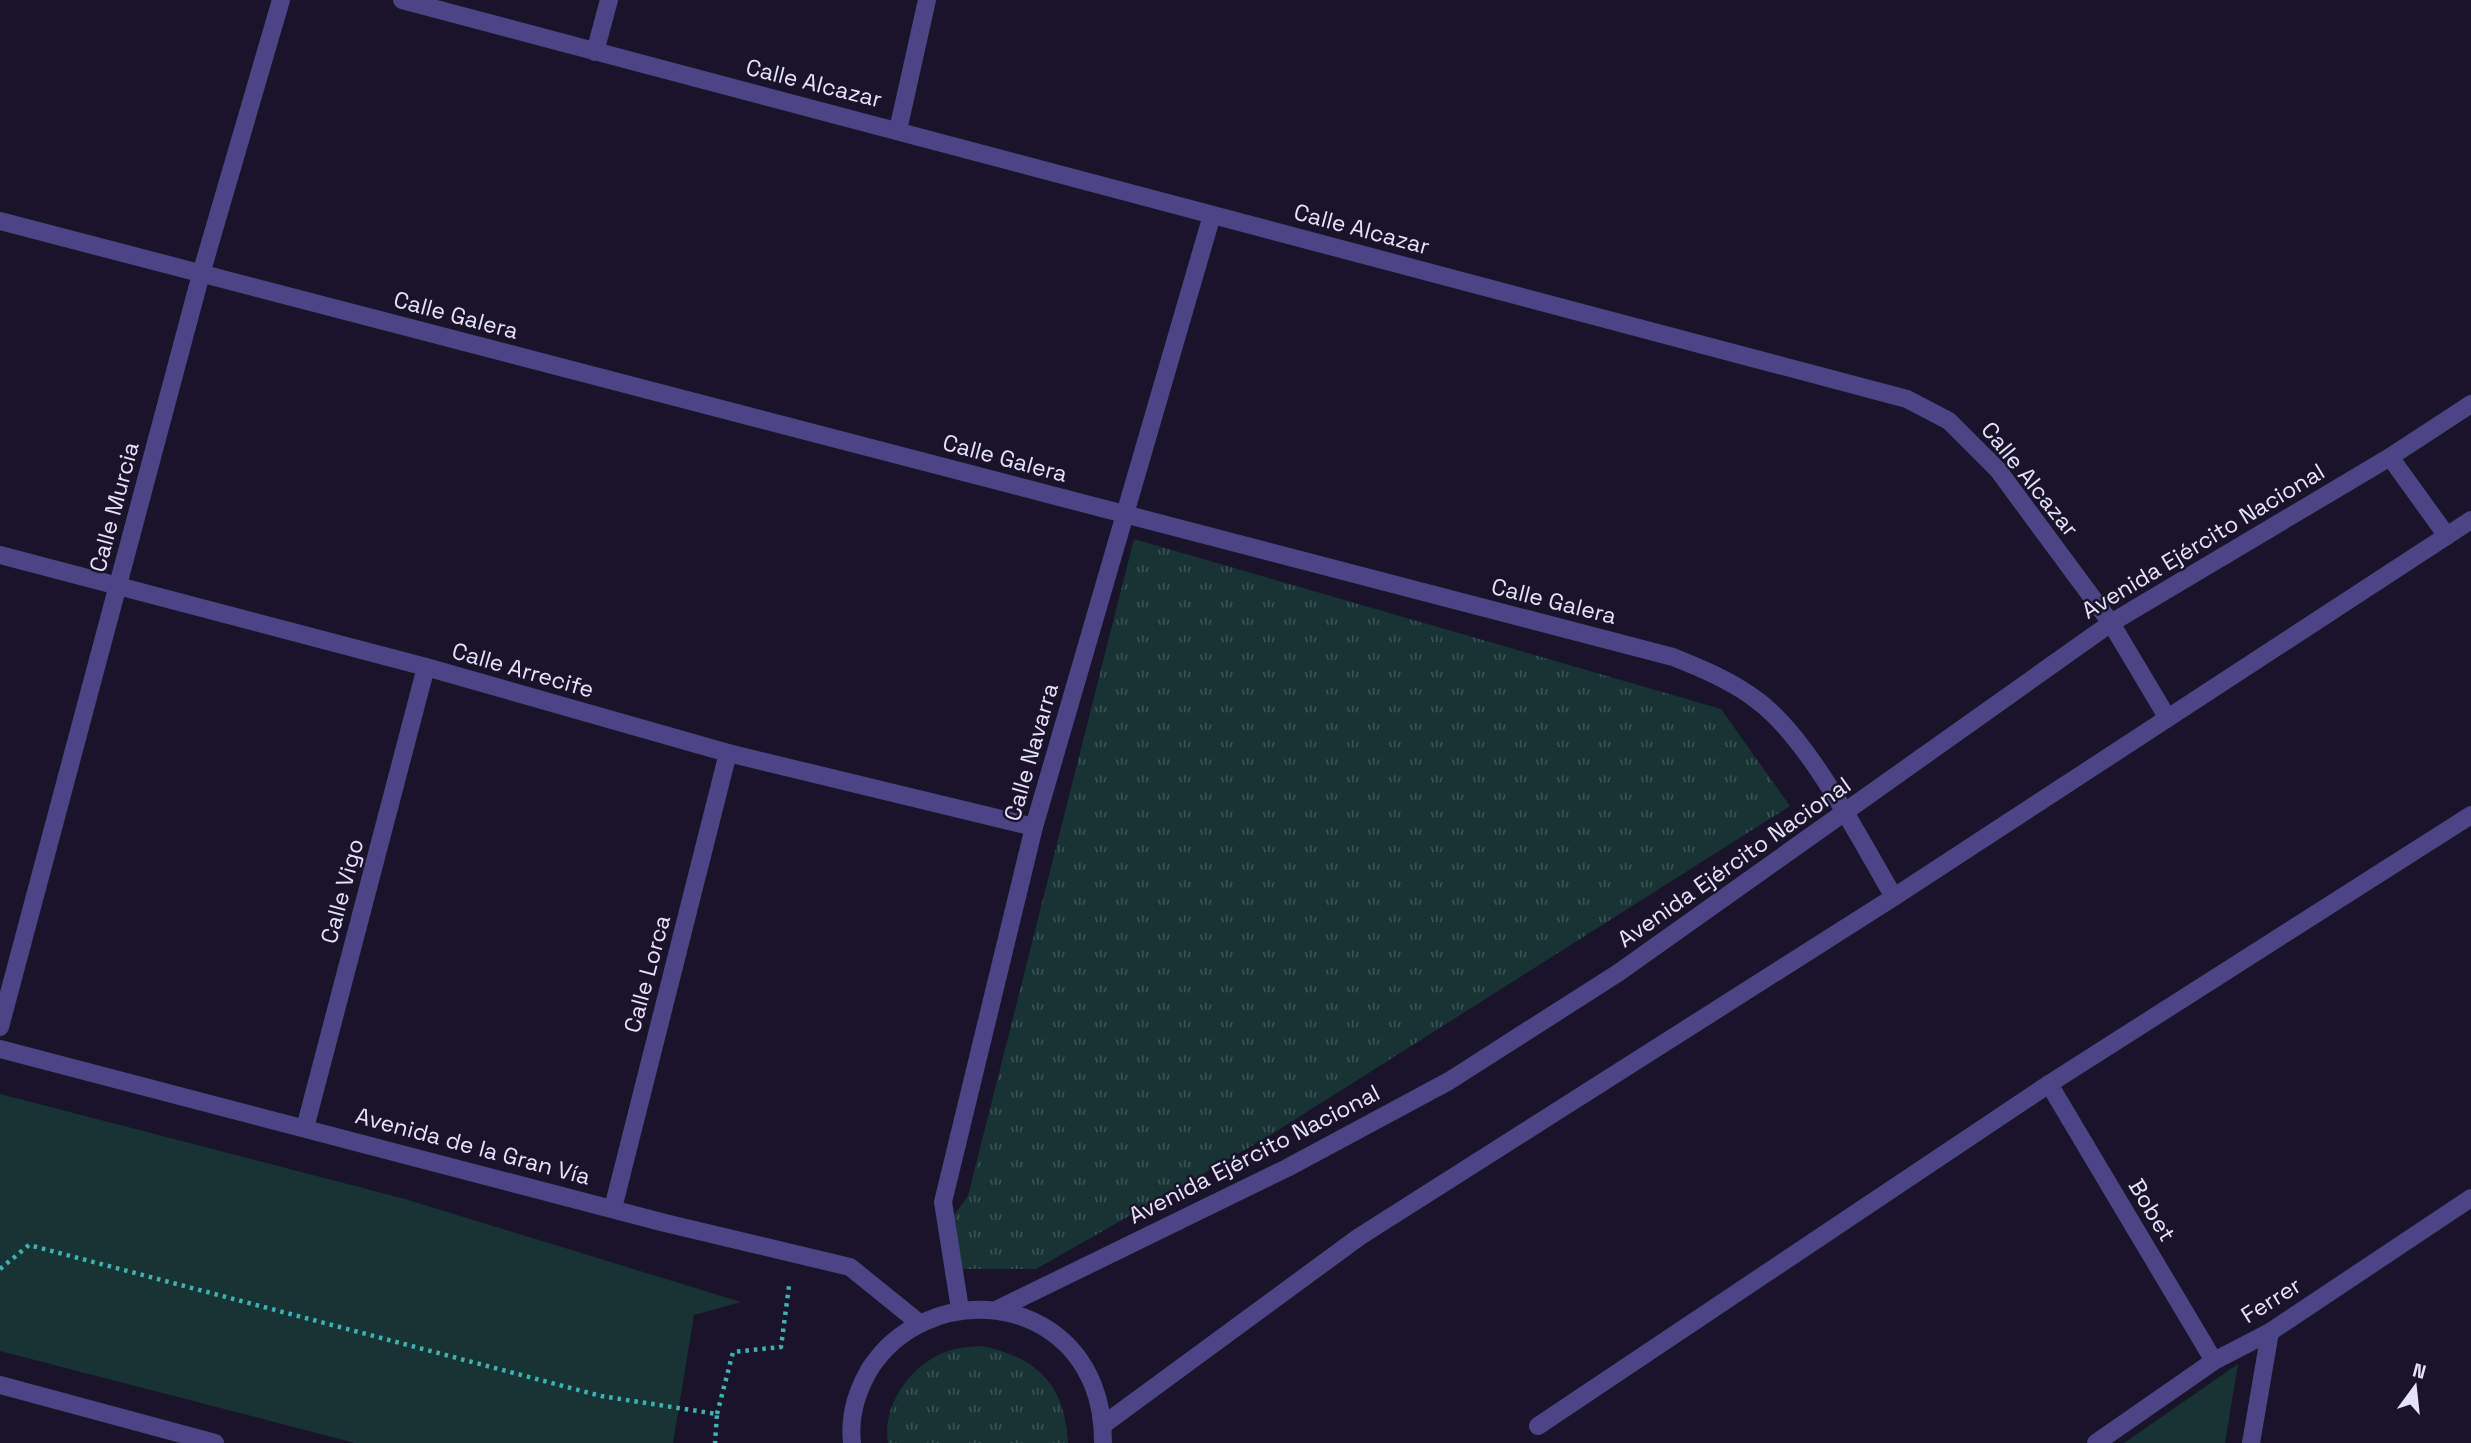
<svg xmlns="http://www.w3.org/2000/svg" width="2471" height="1443" viewBox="0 0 2471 1443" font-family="'Space Grotesk',sans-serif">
	<defs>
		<pattern id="grass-tufts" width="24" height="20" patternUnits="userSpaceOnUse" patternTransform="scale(1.75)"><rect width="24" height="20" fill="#183334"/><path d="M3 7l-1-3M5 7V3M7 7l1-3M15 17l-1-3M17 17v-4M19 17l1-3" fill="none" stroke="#3a5052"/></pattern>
	</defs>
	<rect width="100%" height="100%" fill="#1a142a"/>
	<g fill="url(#grass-tufts)">
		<path d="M1134,539L1721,709L1790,806L1269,1136L1036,1269H961L941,1234L968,1196Z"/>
		<path d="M982,1346C1038,1358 1065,1385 1068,1443H888C881,1402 916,1358 955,1349C964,1347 973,1347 982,1346Z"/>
	</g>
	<g fill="#183334">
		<path d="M0,1094L405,1199L741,1302L694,1315L673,1443H355L0,1351Z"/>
		<path d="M2238,1364L2225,1443H2124Z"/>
	</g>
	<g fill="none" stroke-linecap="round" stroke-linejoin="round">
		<g stroke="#3eb1b3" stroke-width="4.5" stroke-dasharray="3.5 5" stroke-linecap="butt">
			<path d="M0,1269L29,1245L601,1396L717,1414L715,1443"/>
			<path d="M717,1414L733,1352L781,1347L789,1286"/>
		</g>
		<g stroke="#4b4485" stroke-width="18">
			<path d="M402,0L1907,399L1949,421L1998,470L2111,623L2167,717"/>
			<path d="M595,52L609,0"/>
			<path d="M898,130L927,0"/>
			<path d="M0,221L1673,657C1703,669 1732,681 1758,701C1810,740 1860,840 1894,897"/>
			<path d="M0,555L426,667L728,753L1034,827"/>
			<path d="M0,1027L201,274L281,0"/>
			<path d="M0,1049L665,1223L850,1267L918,1322"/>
			<path d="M2049,1084L2214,1361"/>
			<path d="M305,1128L426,667"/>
			<path d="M613,1208L728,753"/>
			<path d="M960,1309L943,1202L1034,827L1212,215"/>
			<path d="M0,1385L215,1443"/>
			<path d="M1538,1426L2049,1084L2471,815"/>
			<path d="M2096,1443L2214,1361L2270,1332L2471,1198"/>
			<path d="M2251,1443L2270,1332"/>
		</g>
		<g stroke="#4b4485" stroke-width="18">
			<path d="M2390,457L2447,536"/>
			<path d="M996,1310L1287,1168L1449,1081L1618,973L2111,623L2390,457L2471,404"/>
			<path d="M1103,1425L1359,1237L1894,897L2471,520"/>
			<path d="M852,1443C849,1416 857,1390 871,1367C925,1286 1055,1290 1093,1385C1100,1402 1103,1424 1103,1443"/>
		</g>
	</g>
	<g text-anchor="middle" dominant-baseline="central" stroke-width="5" stroke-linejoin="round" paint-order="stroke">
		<g font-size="23" fill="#e6e1fc" stroke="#1a142a">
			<text transform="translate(814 83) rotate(14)">Calle Alcazar</text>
			<text transform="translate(1362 229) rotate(15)">Calle Alcazar</text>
			<text transform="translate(456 315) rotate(15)">Calle Galera</text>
			<text transform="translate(1005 458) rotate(15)">Calle Galera</text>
			<text transform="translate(2030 479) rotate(51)">Calle Alcazar</text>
			<text transform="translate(114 507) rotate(-75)">Calle Murcia</text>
			<text transform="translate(2203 541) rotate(-31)">Avenida Ejército Nacional</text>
			<text transform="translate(1554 601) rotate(14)">Calle Galera</text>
			<text transform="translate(523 670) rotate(16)">Calle Arrecife</text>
			<text transform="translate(1031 752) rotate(-74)">Calle Navarra</text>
			<text transform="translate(1734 862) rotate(-35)">Avenida Ejército Nacional</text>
			<text transform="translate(342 891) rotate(-75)">Calle Vigo</text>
			<text transform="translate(647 974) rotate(-75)">Calle Lorca</text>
			<text transform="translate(473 1146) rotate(15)">Avenida de la Gran Vía</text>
			<text transform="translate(1254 1154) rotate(-27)">Avenida Ejército Nacional</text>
			<text transform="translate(2152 1210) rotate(59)">Bobet</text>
			<text transform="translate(2271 1300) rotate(-32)">Ferrer</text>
		</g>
	</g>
	<g transform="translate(2415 1387) rotate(15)" stroke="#1a142a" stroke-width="5" paint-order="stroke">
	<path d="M0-5L12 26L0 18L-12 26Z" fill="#e6e1fc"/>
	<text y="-10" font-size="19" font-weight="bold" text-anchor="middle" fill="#e6e1fc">N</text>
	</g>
</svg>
